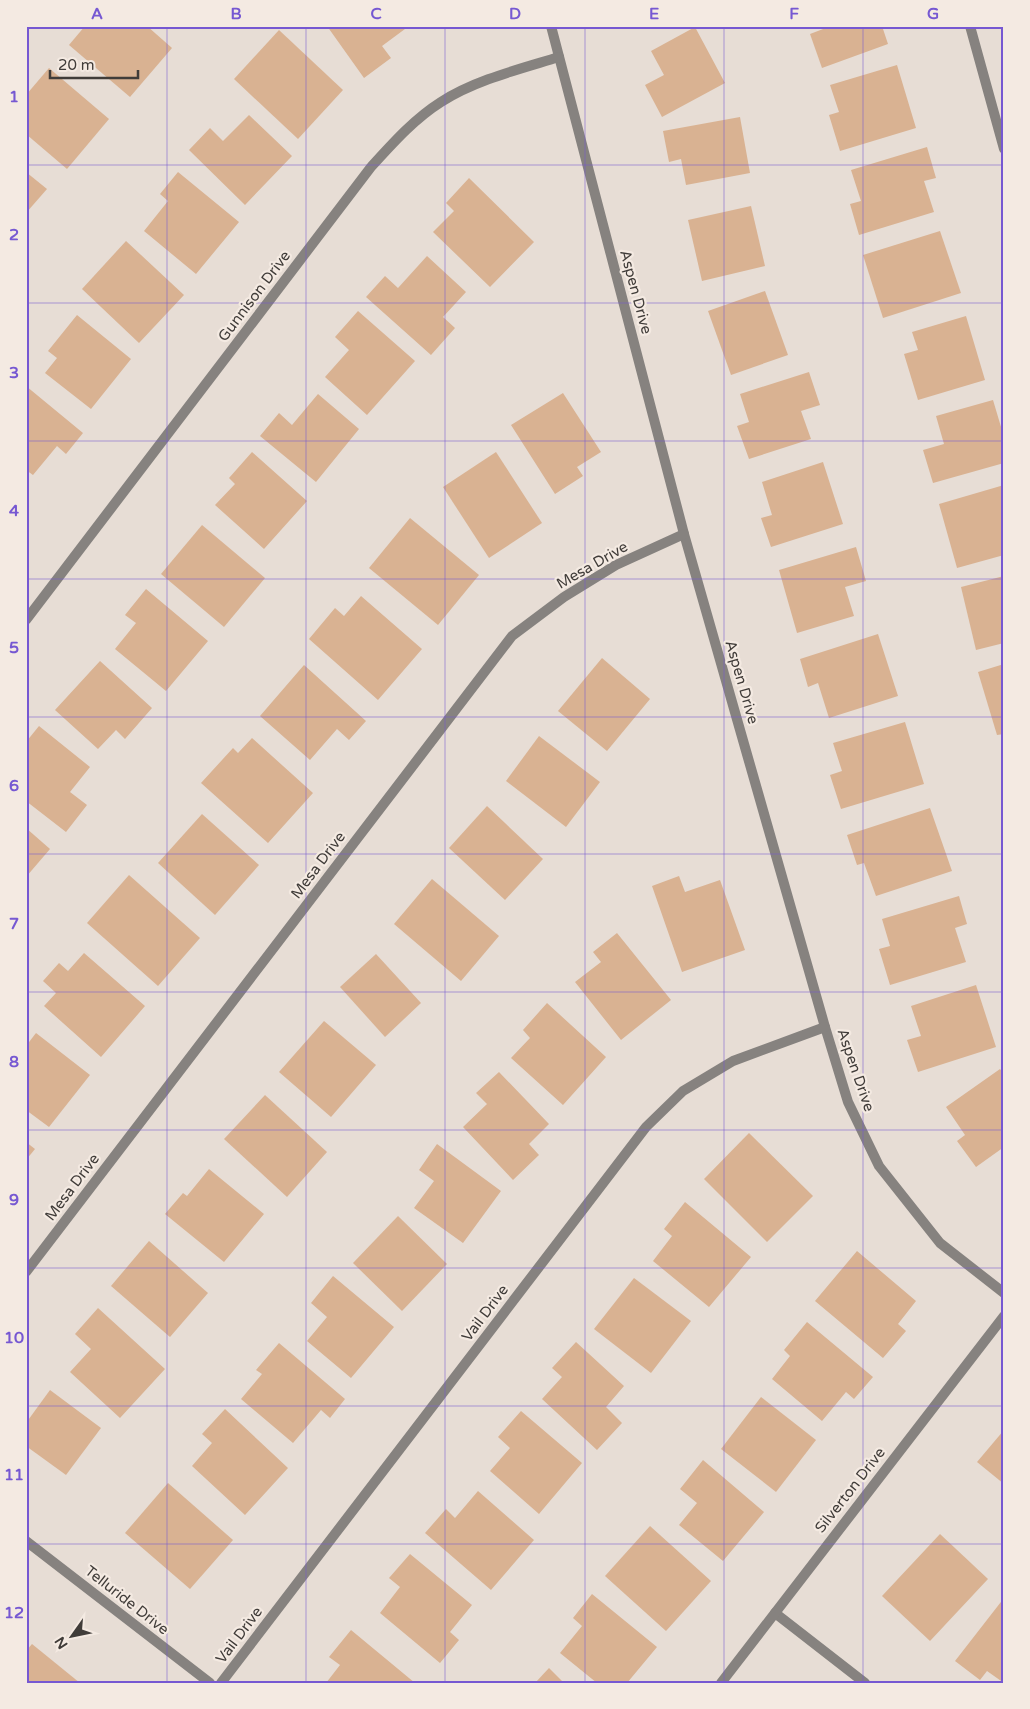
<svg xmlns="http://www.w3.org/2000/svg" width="1030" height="1709" viewBox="0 0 1030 1709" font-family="'Varela Round',sans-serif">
	<rect width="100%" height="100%" fill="#e7ddd5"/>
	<g fill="#d9b292">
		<path d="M85,26H147L172,48L130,97L69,45Z"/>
		<path d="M327,26H409L382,46L391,58L364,78Z"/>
		<path d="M831,26H882L888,44L822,68L810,34Z"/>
		<path d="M695,27L725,83L662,117L645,85L664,75L651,51Z"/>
		<path d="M279,30L343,90L298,139L234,79Z"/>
		<path d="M897,65L916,128L840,151L829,115L839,112L830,85Z"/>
		<path d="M49,68L109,119L67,169L26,134V95Z"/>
		<path d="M249,115L292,156L245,205L189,150L210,128L223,141Z"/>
		<path d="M740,117L750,173L686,185L681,159L669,162L663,131Z"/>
		<path d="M927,147L936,178L924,181L934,212L859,235L850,204L861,201L851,170Z"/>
		<path d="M26,172L47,189L26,213Z"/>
		<path d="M178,172L239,222L196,274L144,231L168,201L160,194Z"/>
		<path d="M469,178L534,242L490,287L433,232L454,211L446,203Z"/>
		<path d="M751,206L765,266L702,281L688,220Z"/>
		<path d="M940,231L961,293L883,318L863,255Z"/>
		<path d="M126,241L184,295L139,343L82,289Z"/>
		<path d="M427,256L466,292L443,317L455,328L431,355L366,297L385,276L398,288Z"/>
		<path d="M765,291L788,355L731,375L708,311Z"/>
		<path d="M358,311L415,361L367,415L325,377L349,350L335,337Z"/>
		<path d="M77,315L131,359L91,409L45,373L57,358L48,351Z"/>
		<path d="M966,316L985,380L918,400L904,354L918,350L912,332Z"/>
		<path d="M809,372L820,405L801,411L811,439L749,459L737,426L749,422L740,394Z"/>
		<path d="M26,386L83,433L66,454L57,446L33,475L26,470Z"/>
		<path d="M563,393L601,452L577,467L583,476L555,494L511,425Z"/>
		<path d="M318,394L359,429L316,482L260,436L279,413L292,425Z"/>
		<path d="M993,400L1004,437V463L933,483L923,450L944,444L936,416Z"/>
		<path d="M252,452L307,501L264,549L215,505L235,484L229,478Z"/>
		<path d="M496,452L542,523L489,558L443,487Z"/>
		<path d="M823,462L843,524L771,547L761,518L772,515L762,482Z"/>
		<path d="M1004,485V555L957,568L939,504Z"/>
		<path d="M410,518L479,575L438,625L369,568Z"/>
		<path d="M202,525L265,578L224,627L161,574Z"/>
		<path d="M856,547L866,581L845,587L854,616L797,633L779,570Z"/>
		<path d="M1004,576V643L976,650L961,587Z"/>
		<path d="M146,589L208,641L166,691L115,649L136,623L125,615Z"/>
		<path d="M361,596L422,649L378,700L309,639L335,608L344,616Z"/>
		<path d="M878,634L898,696L829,718L818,683L808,687L800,659Z"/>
		<path d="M602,658L650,699L607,751L558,711Z"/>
		<path d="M100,661L152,708L125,739L116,730L98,749L55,710Z"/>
		<path d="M1004,664V734L997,735L978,672Z"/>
		<path d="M304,665L366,721L349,740L337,729L310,760L260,716Z"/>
		<path d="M905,722L924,784L841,809L830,775L842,771L833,743Z"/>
		<path d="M39,726L90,767L70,792L87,805L66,832L26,801V763L28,761L26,759V742Z"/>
		<path d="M539,736L600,782L566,827L506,781Z"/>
		<path d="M252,738L313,793L268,843L201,783L233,748L238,753Z"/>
		<path d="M487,806L543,859L505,900L449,848Z"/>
		<path d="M930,808L952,871L876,896L864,863L857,865L847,835Z"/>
		<path d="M202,814L259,865L215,915L158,863Z"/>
		<path d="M26,828L50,849L26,877Z"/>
		<path d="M129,875L200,938L158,986L87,923Z"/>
		<path d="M679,876L685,892L720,880L745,950L682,972L652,886Z"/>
		<path d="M432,879L499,936L461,981L394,924Z"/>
		<path d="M959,896L967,924L955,928L966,962L890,985L879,949L890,946L882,919Z"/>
		<path d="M617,933L671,1000L621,1040L575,982L601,962L593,952Z"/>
		<path d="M84,953L145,1006L101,1057L44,1006L56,993L43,981L59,963L68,971Z"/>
		<path d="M376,954L421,1003L385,1037L340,987Z"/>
		<path d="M976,985L996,1047L918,1072L907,1040L921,1036L911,1006Z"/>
		<path d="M547,1003L606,1057L563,1105L511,1058L530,1038L523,1030Z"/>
		<path d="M324,1021L376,1065L331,1117L279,1072Z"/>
		<path d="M36,1033L90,1075L49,1127L26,1110V1046Z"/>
		<path d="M1000,1069L1004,1074V1147L976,1167L957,1141L965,1135L946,1107Z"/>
		<path d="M499,1072L549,1124L529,1144L539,1155L513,1180L463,1127L487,1104L476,1093Z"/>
		<path d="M265,1095L327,1152L287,1197L224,1139Z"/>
		<path d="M749,1133L813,1196L767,1242L704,1179Z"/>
		<path d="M26,1142L35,1149L26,1160Z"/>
		<path d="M437,1144L501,1191L463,1243L414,1208L434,1181L419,1170Z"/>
		<path d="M209,1169L264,1214L224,1262L165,1214L183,1193L187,1196Z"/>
		<path d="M685,1202L751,1257L709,1307L653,1261L672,1236L664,1229Z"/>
		<path d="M398,1216L447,1264L402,1311L353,1263Z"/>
		<path d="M149,1241L208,1293L170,1337L111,1286Z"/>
		<path d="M857,1251L916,1301L898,1324L906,1331L883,1358L815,1301Z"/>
		<path d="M333,1276L394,1327L351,1378L307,1341L327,1317L311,1303Z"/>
		<path d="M634,1278L691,1321L651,1373L594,1329Z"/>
		<path d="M98,1308L165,1369L120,1418L70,1372L91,1349L75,1334Z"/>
		<path d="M807,1322L873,1377L854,1399L846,1392L822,1421L772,1379L790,1356L784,1350Z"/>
		<path d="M576,1342L624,1386L606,1407L622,1423L597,1450L542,1399L562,1377L552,1368Z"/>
		<path d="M279,1343L345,1399L330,1418L321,1410L293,1443L241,1399L262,1374L256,1370Z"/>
		<path d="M50,1390L101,1428L66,1475L26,1446V1423Z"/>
		<path d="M761,1397L816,1440L776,1492L721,1449Z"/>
		<path d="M225,1409L288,1468L245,1515L192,1466L212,1443L202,1434Z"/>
		<path d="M521,1411L582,1463L539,1514L490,1471L510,1448L498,1437Z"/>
		<path d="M1004,1430V1484L977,1462Z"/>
		<path d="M703,1460L764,1512L723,1561L679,1525L697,1503L680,1489Z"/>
		<path d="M168,1483L233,1540L190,1589L125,1533Z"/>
		<path d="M478,1491L534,1540L491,1590L425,1533L446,1509L455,1518Z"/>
		<path d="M650,1526L711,1581L666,1631L605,1576Z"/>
		<path d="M940,1534L988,1579L930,1641L882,1596Z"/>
		<path d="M410,1554L472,1605L450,1632L459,1640L440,1663L380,1613L400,1587L389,1578Z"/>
		<path d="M592,1594L657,1647L627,1683H597L560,1653L582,1626L573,1618Z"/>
		<path d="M1004,1598V1683L987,1671L980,1680L955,1661Z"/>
		<path d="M351,1630L415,1683H326L340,1665L329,1657Z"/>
		<path d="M32,1644L80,1683H26V1651Z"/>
		<path d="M549,1668L564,1683H535Z"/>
	</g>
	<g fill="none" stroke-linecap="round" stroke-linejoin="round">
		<g stroke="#86827f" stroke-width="10">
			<path d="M551,26L684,534L825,1027L848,1102L879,1166L940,1243L1004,1293"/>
			<path d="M970,26L1004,149"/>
			<path d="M26,620L371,167C392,144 414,119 441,102C475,80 520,69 559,57"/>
			<path d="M26,1272L512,636L564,597L616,565L684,534"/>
			<path d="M26,1541L210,1683"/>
			<path d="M775,1613L865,1683"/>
			<path d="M221,1683L646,1127L683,1091L733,1061L825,1027"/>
			<path d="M721,1683L1004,1316"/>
		</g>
	</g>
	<path fill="none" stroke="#7658d2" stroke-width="1" stroke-opacity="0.55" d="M167,26V1683M306,26V1683M445,26V1683M585,26V1683M724,26V1683M863,26V1683M26,165H1004M26,303H1004M26,441H1004M26,579H1004M26,717H1004M26,854H1004M26,992H1004M26,1130H1004M26,1268H1004M26,1406H1004M26,1544H1004"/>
	<g text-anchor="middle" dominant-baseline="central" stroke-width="4.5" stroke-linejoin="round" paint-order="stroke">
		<g font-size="15" fill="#403c39" stroke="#f4eae2">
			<text transform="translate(636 292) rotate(75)">Aspen Drive</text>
			<text transform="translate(254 296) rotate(-53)">Gunnison Drive</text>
			<text transform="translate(592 565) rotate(-30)">Mesa Drive</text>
			<text transform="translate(742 682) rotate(74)">Aspen Drive</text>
			<text transform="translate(318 865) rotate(-53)">Mesa Drive</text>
			<text transform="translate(856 1070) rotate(71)">Aspen Drive</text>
			<text transform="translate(72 1187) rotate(-53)">Mesa Drive</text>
			<text transform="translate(485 1313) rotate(-53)">Vail Drive</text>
			<text transform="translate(850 1490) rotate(-52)">Silverton Drive</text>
			<text transform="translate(127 1600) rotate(38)">Telluride Drive</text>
			<text transform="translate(239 1635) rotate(-53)">Vail Drive</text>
		</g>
	</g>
	<rect width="1030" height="1709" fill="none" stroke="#f4eae2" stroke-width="55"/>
	<g transform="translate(72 1636) rotate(237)" stroke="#f4eae2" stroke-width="4" paint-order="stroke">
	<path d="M0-4L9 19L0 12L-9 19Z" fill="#403c39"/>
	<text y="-8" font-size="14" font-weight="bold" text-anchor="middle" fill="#403c39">N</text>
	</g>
	<path d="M50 70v8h88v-8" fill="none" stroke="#403c39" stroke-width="2.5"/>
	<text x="58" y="70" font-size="15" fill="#403c39" stroke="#f4eae2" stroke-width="4" paint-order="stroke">20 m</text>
	<rect x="28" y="28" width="974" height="1654" fill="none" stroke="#7658d2" stroke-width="2"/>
	<g font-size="16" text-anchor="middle" font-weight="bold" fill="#7658d2">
		<text x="97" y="19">A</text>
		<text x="236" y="19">B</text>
		<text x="376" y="19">C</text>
		<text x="515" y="19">D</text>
		<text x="654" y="19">E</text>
		<text x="794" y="19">F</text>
		<text x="933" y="19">G</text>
		<text x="14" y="102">1</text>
		<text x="14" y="240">2</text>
		<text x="14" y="378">3</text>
		<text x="14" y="516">4</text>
		<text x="14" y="653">5</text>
		<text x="14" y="791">6</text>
		<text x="14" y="929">7</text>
		<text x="14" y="1067">8</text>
		<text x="14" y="1205">9</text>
		<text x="14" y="1343">10</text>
		<text x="14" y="1480">11</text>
		<text x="14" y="1618">12</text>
	</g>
</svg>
